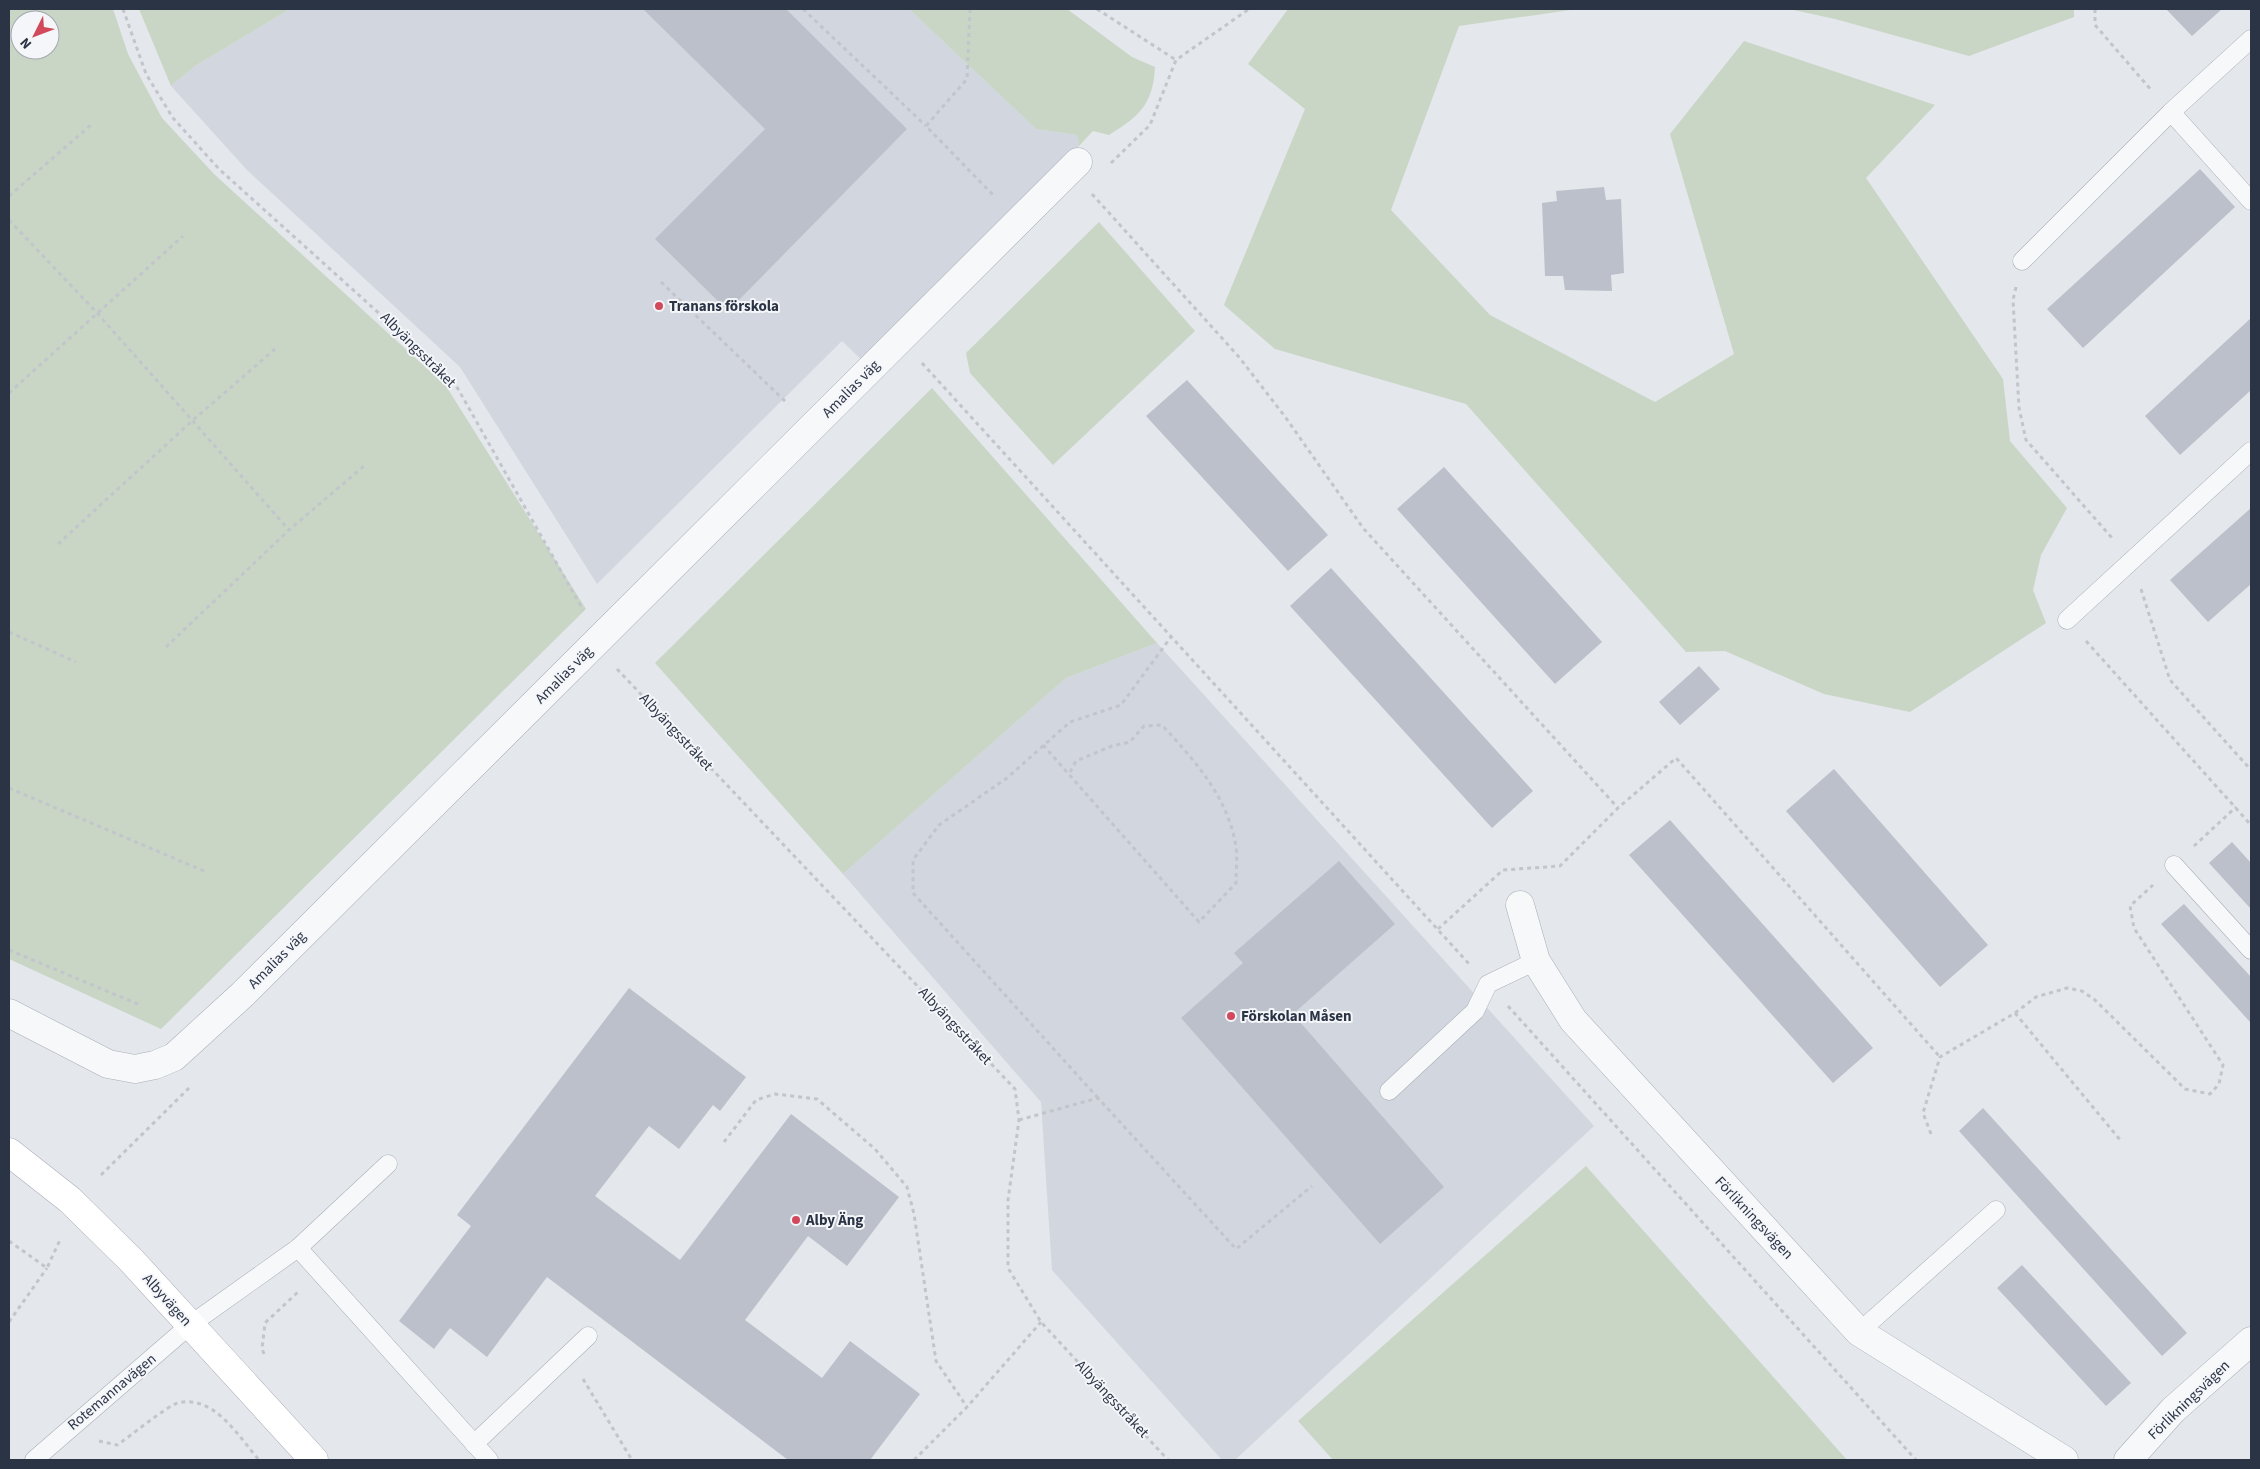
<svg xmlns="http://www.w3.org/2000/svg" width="2260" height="1469" viewBox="0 0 2260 1469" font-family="'Source Sans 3',sans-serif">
	<rect width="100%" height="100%" fill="#e4e7ec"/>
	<g fill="#d2d6de">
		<path d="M290,9H909L1036,129L1077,135L1079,146L867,365L842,341L597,584L460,367L247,170L171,86L195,66Z"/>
		<path d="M1157,643L1594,1126L1235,1460H1222L1052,1270L1041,1102L843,874L1066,678Z"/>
	</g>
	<g fill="#c9d6c5" fill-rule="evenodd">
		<path d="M9,9H113L128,54L162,118L214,174L446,386L586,609L161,1029L9,959ZM20,20H50V50H20Z"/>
		<path d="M139,9H290L195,66L171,86Z"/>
		<path d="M909,9H1067L1132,57L1155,67C1153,105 1139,116 1109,135L1093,131L1079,146L1077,135L1036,129Z"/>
		<path d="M1288,9H1577L1459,26L1391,210L1490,315L1655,402L1734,354L1670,134L1744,41L1935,105L1866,178L2003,379L2010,441L2067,508L2041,555L2033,590L2046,623L1910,712L1824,694L1725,651L1686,652L1466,404L1275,349L1224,305L1305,109L1248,64Z"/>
		<path d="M1789,9H2074V17L1969,56L1835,19Z"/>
		<path d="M1099,222L1195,331L1053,465L970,373L966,353Z"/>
		<path d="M932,388L1157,643L1066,678L843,874L655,663Z"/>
		<path d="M1586,1166L1847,1460H1333L1298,1421Z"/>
	</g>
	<g fill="#bbc0ca">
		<path d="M643,9H786L907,129L728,311L655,239L765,129Z"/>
		<path d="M2166,9H2222L2192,36Z"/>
		<path d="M2200,169L2235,207L2083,348L2047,309Z"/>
		<path d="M1604,187L1606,200L1621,199L1624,273L1611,275L1612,291L1565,290L1563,276H1545L1542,203L1557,201L1556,191Z"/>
		<path d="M2251,318V390L2180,455L2145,416Z"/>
		<path d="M1187,380L1328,535L1288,571L1146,416Z"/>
		<path d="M1444,467L1602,642L1555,684L1397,509Z"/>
		<path d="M2251,508V584L2208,622L2170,580Z"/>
		<path d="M1331,568L1533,791L1492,828L1290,606Z"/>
		<path d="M1699,666L1720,689L1680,725L1659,702Z"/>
		<path d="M1834,769L1988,945L1940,987L1786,811Z"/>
		<path d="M1670,820L1873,1048L1833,1083L1629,855Z"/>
		<path d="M2232,842L2251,863V909L2209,863Z"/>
		<path d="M1339,861L1395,924L1293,1014L1444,1187L1380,1244L1181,1018L1243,963L1234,953Z"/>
		<path d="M2184,904L2251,977V1023L2161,924Z"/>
		<path d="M629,988L746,1077L720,1111L713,1105L679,1149L649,1126L595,1196L680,1260L791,1114L899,1197L847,1266L808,1236L745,1320L822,1378L850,1341L920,1394L870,1460H788L547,1277L487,1357L450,1328L434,1349L399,1321L471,1226L457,1215Z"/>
		<path d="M1983,1108L2187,1333L2162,1356L1959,1131Z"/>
		<path d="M2022,1265L2131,1383L2106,1406L1997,1288Z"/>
	</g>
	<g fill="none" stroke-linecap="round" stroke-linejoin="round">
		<defs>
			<g id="lane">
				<path d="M2171,112L2251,201"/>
				<path d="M2022,261L2171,112L2251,39"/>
				<path d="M2067,620L2251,451"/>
				<path d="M2174,865L2251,950"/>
				<path d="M1389,1091L1475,1011L1488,984L1536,961"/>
				<path d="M298,1248L489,1460"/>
				<path d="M1859,1332L1996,1210"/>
				<path d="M474,1444L588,1336"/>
				<path d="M34,1460L190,1325L298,1248L388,1164"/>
			</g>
			<g id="street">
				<path d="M1520,905L1536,961L1573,1020L1859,1332L2064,1460"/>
				<path d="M9,1013L108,1064L135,1069L155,1065L174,1057L243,994L1078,162"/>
				<path d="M2128,1460L2173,1410L2251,1341"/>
			</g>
			<path id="secondary" d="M9,1152L70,1200L131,1260L314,1460"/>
		</defs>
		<use href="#lane" stroke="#a9aeb7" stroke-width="19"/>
		<use href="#street" stroke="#a9aeb7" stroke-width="29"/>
		<use href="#secondary" stroke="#a9aeb7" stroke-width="29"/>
		<g stroke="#c2c5cb" stroke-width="3" stroke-dasharray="4 4" stroke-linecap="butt">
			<path d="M123,9L146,74L173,118L219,169L453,380L583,610"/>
			<path d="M803,9L926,126"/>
			<path d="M970,9L967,79L926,126L995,197"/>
			<path d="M1097,9L1176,60"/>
			<path d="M2095,9V25L2152,91"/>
			<path d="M1111,163L1150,125L1176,60L1249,9"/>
			<path d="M1092,194L1239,357L1286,418L1363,528L1618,808"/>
			<path d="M9,196L91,125"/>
			<path d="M9,220L98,314L289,530"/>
			<path d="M661,282L788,404"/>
			<path d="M2016,287L2013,300L2019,408L2026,440L2113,539"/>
			<path d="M922,363L1470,965"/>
			<path d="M9,393L183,236"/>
			<path d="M58,544L192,421L275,349"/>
			<path d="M2141,589L2170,680L2251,770"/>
			<path d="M9,632L76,662"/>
			<path d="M2086,641L2251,825"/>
			<path d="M166,647L289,530L364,466"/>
			<path d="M617,669L1015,1089L1019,1120L1008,1200V1268L1041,1322L1168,1460"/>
			<path d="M1043,745L1199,922L1236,883C1236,870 1238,854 1235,841C1225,793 1193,759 1162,725L1144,726L1130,742L1112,746L1076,761L1069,774"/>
			<path d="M9,788L204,871"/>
			<path d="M2194,846L2236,807"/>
			<path d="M1438,929L1503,870L1560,866L1618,808L1676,758L1940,1057"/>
			<path d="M9,950L140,1005"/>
			<path d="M1508,1006L1916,1460"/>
			<path d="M2015,1013L2121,1141"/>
			<path d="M1098,1098L913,893V860L939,825L1007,778L1070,722L1121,705L1171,637"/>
			<path d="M1019,1120L1098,1098L1236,1249L1312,1186"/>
			<path d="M1931,1134L1923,1113L1940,1057L2015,1013L2036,997L2067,988L2082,991L2095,1000L2185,1089L2210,1094L2219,1084L2223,1065L2134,928L2130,906L2153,885"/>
			<path d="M724,1142L756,1100L775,1094L817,1099L875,1149L907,1187L914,1214L936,1361L967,1407"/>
			<path d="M101,1175L189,1088"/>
			<path d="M9,1241L47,1268L60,1240"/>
			<path d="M9,1322L47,1268"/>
			<path d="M264,1354L262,1349L265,1323L299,1291"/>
			<path d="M583,1379L632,1460"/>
			<path d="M99,1441L117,1445C128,1438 168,1405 178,1403C214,1394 239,1437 259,1460"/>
			<path d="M914,1460L967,1407L1041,1322"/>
		</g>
		<use href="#lane" stroke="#f7f8fa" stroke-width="18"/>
		<use href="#street" stroke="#f7f8fa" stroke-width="28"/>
		<use href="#secondary" stroke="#fff" stroke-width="28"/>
	</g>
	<g fill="#d1495b" stroke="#f4f6f9" stroke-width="2">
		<circle cx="659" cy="306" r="5"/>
		<circle cx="1231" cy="1016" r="5"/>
		<circle cx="796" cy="1220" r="5"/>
	</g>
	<g text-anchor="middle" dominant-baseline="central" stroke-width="4" stroke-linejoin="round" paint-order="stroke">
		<g font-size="15" font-weight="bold" fill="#2b3445" stroke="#f4f6f9" text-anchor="start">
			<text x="669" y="306">Tranans förskola</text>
			<text x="1241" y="1016">Förskolan Måsen</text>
			<text x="806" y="1220">Alby Äng</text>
		</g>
		<g font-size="15" fill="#2b3445" stroke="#f4f6f9">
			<text transform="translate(418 350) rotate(45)">Albyängsstråket</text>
			<text transform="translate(851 389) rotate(-45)">Amalias väg</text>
			<text transform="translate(564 675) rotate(-45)">Amalias väg</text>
			<text transform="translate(676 732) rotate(47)">Albyängsstråket</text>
			<text transform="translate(277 960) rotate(-45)">Amalias väg</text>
			<text transform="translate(955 1026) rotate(47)">Albyängsstråket</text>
			<text transform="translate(1754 1218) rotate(47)">Förlikningsvägen</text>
			<text transform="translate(167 1300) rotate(48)">Albyvägen</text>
			<text transform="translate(112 1392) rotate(-40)">Rotemannavägen</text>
			<text transform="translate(1112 1399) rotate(47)">Albyängsstråket</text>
			<text transform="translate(2189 1400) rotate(-44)">Förlikningsvägen</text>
		</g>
	</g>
	<rect width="2260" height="1469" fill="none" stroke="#2b3445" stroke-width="20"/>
	<g transform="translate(35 35) rotate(228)"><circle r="24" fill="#f4f6f9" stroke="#a4a8b1"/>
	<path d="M0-4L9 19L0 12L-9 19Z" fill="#d1495b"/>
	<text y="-8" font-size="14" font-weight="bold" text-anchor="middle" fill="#2b3445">N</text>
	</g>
</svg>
